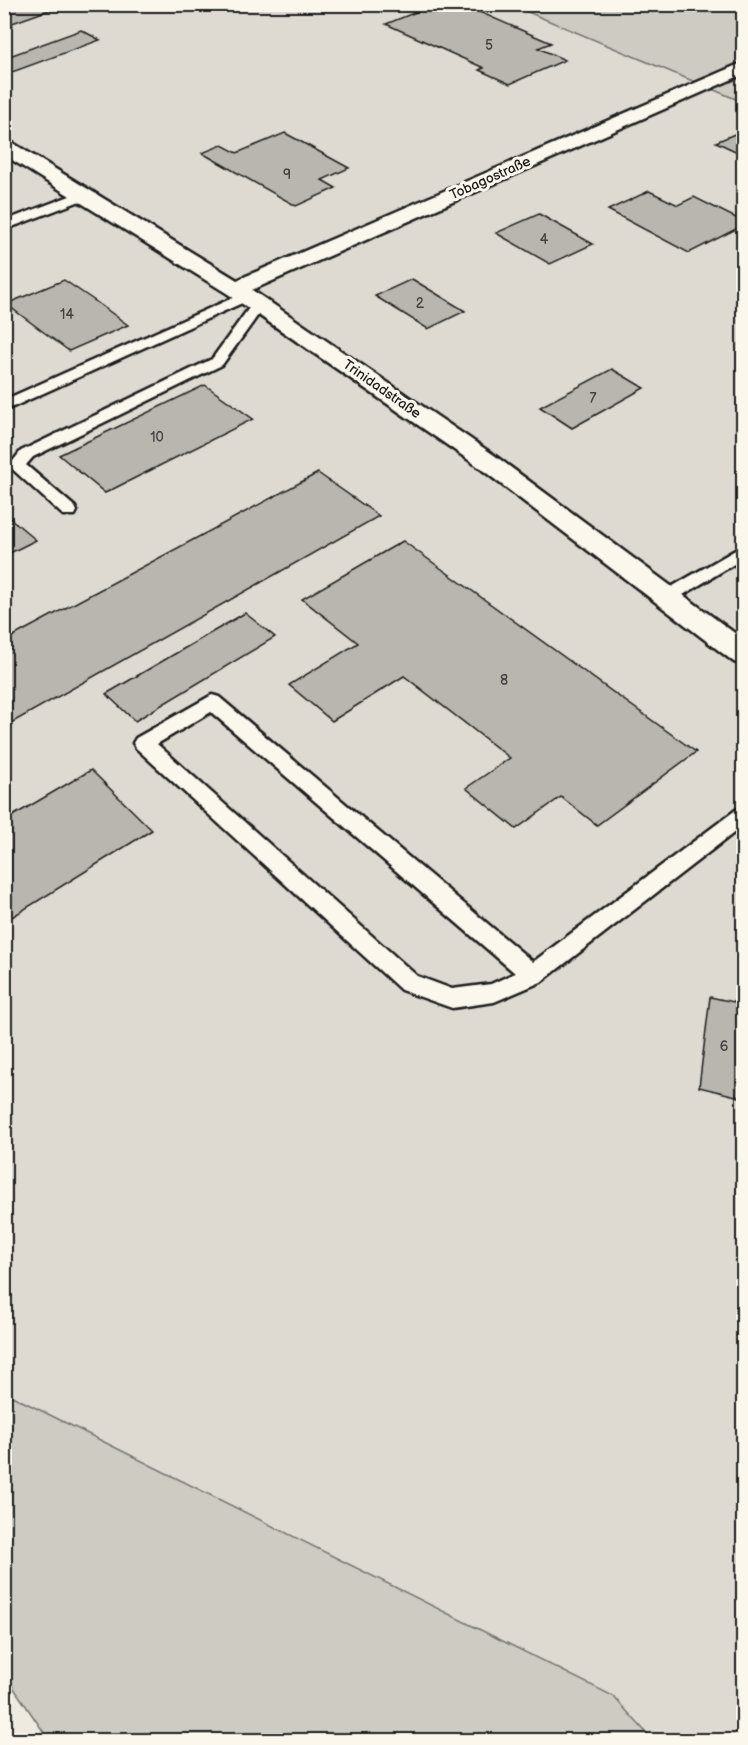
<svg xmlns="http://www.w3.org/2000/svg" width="748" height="1745" viewBox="0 0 748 1745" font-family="'Balsamiq Sans',sans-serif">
	<rect width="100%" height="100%" fill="#eeeadf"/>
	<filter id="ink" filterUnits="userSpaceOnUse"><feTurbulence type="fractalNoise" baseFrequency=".0167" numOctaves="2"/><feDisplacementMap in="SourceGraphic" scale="12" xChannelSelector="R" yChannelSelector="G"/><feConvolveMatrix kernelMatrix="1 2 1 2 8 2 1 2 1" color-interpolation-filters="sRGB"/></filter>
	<g filter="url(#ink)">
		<path fill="#dedad1" d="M4,5H743V1740H653L613,1696L5,1392Z"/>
		<g fill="#ceccc2" stroke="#75746f" stroke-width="1.5">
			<path d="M511,5H743V102Z"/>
			<path d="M4,1392L613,1696L653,1740H49L5,1675Z"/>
		</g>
		<g fill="#b9b6af" stroke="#1c1c1c" stroke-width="1.5">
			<path d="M4,4H66L4,26Z"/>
			<path d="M436,4H461L551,43L538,48L565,60L510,84L479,70L484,68L386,24Z"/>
			<path d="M81,30L100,40L4,75V58Z"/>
			<path d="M744,130V155L716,142Z"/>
			<path d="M285,133L349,168L322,180L336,188L296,206L202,153L222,145L237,153Z"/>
			<path d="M649,191L678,205L694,197L744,222V225L689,253L608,210Z"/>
			<path d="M539,214L593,244L550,264L496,233Z"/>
			<path d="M412,279L465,311L428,329L375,296Z"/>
			<path d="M64,280L95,301L128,325L69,351L6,304Z"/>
			<path d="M612,369L644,388L572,428L540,407Z"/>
			<path d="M205,385L253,419L105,493L59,455Z"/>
			<path d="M318,473L379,516L4,727V641Z"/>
			<path d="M4,513L36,540L4,556Z"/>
			<path d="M403,541L696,752L597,825L561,797L516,829L466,788L510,758L404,676L332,721L289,685L358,643L302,599Z"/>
			<path d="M245,613L275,637L135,721L106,694Z"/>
			<path d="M91,770L152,830L4,922V821Z"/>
			<path d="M710,997L744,1004V1098L699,1087Z"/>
		</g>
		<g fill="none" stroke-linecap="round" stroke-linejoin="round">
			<defs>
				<g id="lane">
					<path d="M83,191L90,195L88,198L4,230V221Z"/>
					<path d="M246,292L251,293L253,296L251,299L4,411V400Z"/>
					<path d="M259,300L266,304L222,365L33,457L26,465L75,507L77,511L75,515H63L9,466L21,451L212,359L254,301Z"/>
					<path d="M744,545V558L673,601H661L658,597L661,593Z"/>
					<path d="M212,695L219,697L533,962L737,809L744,806V825L541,982L494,1002L452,1008L401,990L136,748L133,743L136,738ZM211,712L515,973L491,984L452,989L417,976L157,744Z"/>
				</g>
				<path id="street" d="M744,62V74L252,290L494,455L744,640V665L734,662L476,465L228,294L4,155V140L11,142L237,280Z"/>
			</defs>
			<use href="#lane" stroke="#1c1c1c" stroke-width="5"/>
			<use href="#street" stroke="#1c1c1c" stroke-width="5"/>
			<use href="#lane" fill="#fbf7ec" fill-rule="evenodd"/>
			<use href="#street" fill="#fbf7ec" fill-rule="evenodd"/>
		</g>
	</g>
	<g text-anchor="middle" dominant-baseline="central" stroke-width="6" stroke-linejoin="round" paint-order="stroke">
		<g font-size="14" fill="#434241">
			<text x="489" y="45">5</text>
			<text x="287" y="174">9</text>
			<text x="544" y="239">4</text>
			<text x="420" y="303">2</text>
			<text x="67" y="314">14</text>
			<text x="593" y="398">7</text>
			<text x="157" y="437">10</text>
			<text x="504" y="680">8</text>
			<text x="724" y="1046">6</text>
		</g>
		<g font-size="14" fill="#1c1c1c" stroke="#fbf7ec">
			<text transform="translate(490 178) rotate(-24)">Tobagostraße</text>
			<text transform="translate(382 389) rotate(35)">Trinidadstraße</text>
		</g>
	</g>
	<rect width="748" height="1745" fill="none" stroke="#fbf7ec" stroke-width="24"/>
	<rect x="12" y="12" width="724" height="1721" fill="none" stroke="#1c1c1c" stroke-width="2" filter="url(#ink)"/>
</svg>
